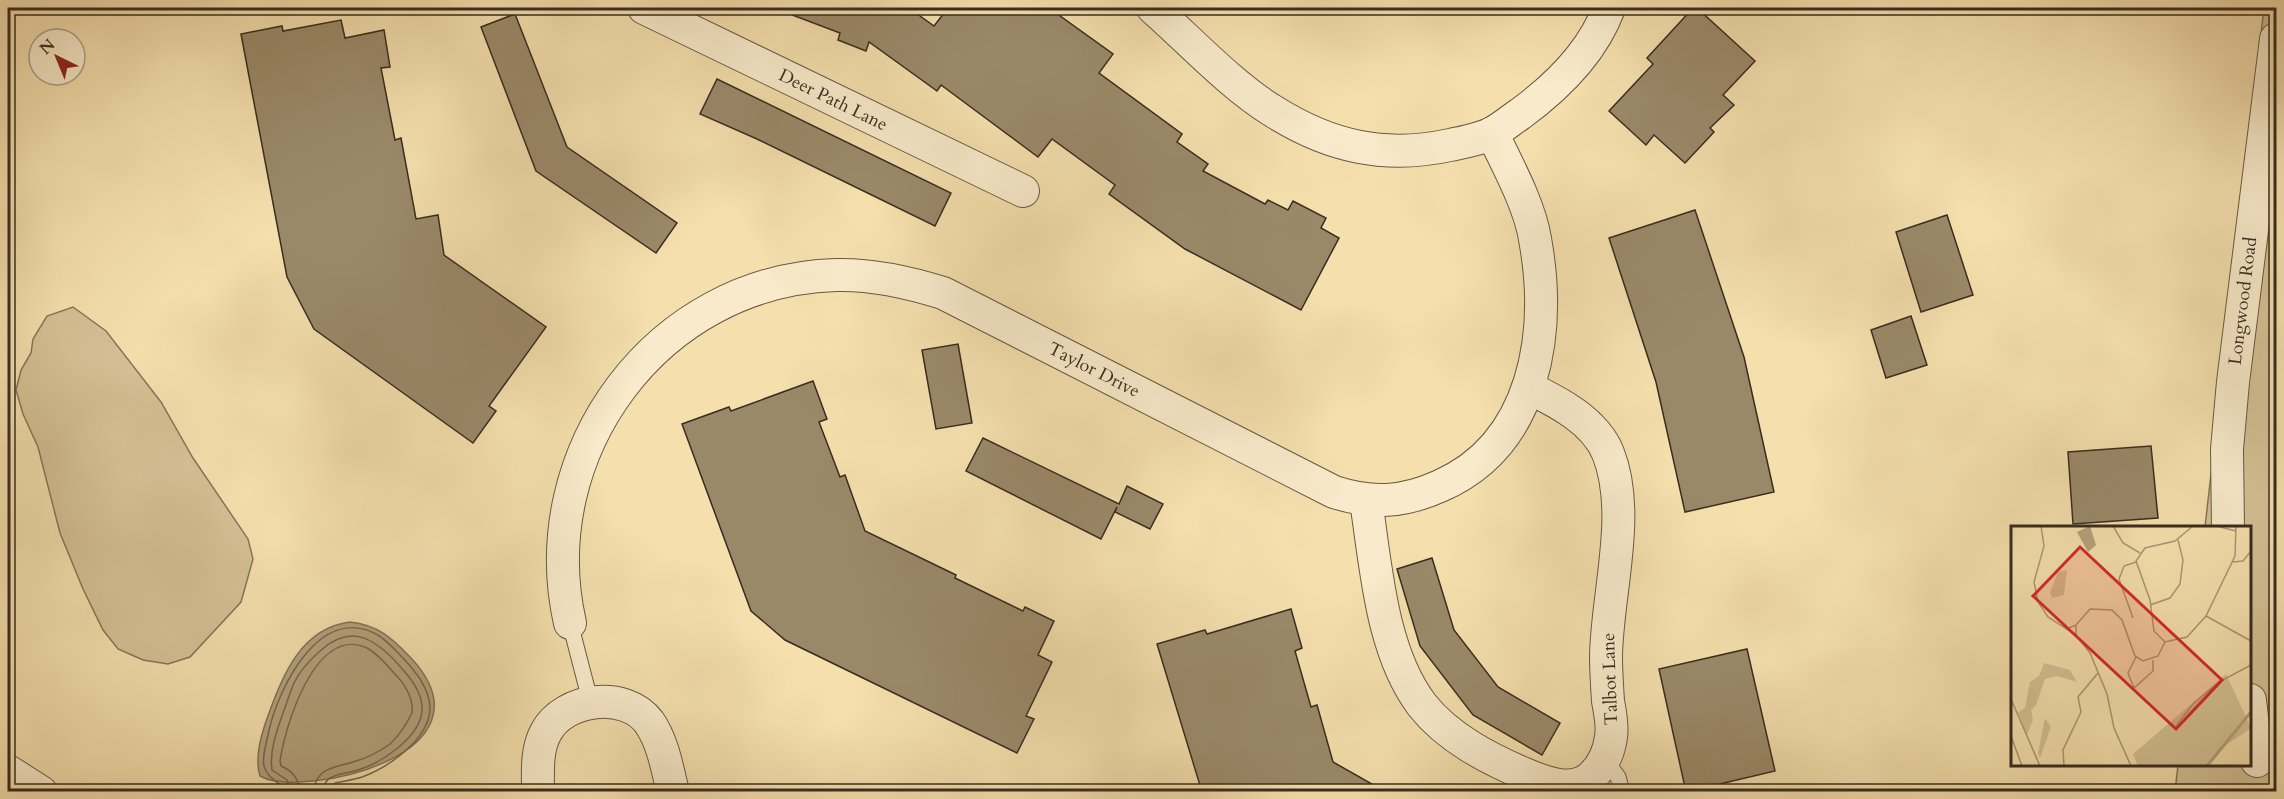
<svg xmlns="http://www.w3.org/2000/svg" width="2284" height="799" viewBox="0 0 2284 799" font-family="Cardo,serif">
	<rect width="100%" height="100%" fill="#f4dfad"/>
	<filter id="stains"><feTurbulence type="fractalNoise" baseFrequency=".00333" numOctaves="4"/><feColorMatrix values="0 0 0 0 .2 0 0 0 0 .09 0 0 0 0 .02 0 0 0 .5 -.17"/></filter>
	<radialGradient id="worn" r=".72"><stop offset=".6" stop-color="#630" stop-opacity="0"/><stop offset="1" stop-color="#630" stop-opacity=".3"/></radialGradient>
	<g fill="#d4c195" stroke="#86765a" stroke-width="1.5">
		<path d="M2264,8H2276V791L2175,792L2178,765L2250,764V528L2205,527Z"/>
		<path d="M73,307L106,331L161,402L193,458L248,539L253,559L241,602L190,657L168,664L143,660L118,649L103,630L83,589L60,533L38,447L23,414L16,390L21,370L31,353L33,339L47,316Z"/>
	</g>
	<path fill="#b4a27d" stroke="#837358" stroke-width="1.5" d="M350,622C378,625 392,638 411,658C502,756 300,799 260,776C254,757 262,732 269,713C283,674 302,628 350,622Z"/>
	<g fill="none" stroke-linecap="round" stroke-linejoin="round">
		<g stroke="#76674e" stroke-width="1.5">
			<path d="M283,792L281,785C255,769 264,757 269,730C279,688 319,604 376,634C387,640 394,649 403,658C416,672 430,689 430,709C429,740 387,768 362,777C353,780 344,781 335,783L331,792"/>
			<path d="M291,792L287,780L272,770C269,752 277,730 283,713C287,703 290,692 294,683C300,670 310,660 320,651C350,624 373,637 397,663C409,676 423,692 422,710C421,737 381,763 358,770C350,773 340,773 332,777C325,780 324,785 323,792"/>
			<path d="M300,792C299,779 293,771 281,766L280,761C285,727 315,624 367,648C378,654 386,664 394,673C404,683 414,698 412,713C406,725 400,735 390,744C380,751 367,758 356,761C337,768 315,766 314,792"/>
		</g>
	</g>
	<g fill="#9a8969" stroke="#392c20" stroke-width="1.5">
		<path d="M779,8H909L934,26L948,8H1049L1113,54L1099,73L1182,134L1177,142L1208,164L1203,171L1265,204L1268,200L1288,210L1293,201L1326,218L1321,228L1339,238L1301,310L1185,249L1109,194L1115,185L1052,139L1038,157L941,85L937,91L869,42L866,51L838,40L840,33L779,10Z"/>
		<path d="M1693,8H1697L1755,61L1723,95L1734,105L1710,128L1714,132L1685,163L1654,135L1646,145L1609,111L1653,64L1647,58Z"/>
		<path d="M515,14L567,147L677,223L656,253L536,171L481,27Z"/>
		<path d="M341,20L345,38L384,30L390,67L381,68L395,140L401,138L416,219L438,215L444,255L546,327L489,406L496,411L473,443L314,329L287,277L241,34L282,26L283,31Z"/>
		<path d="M717,79L951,193L935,226L757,139L700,114Z"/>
		<path d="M1695,210L1744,357L1774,492L1685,512L1656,382L1609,238Z"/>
		<path d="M1947,215L1973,295L1921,312L1896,232Z"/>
		<path d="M1911,316L1927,365L1886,378L1871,330Z"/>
		<path d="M958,344L972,423L936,429L922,350Z"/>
		<path d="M813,381L827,419L819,422L840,477L845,475L865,531L956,575L955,578L1023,611L1025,607L1054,621L1038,655L1052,662L1026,716L1034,719L1017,753L785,640L751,611L682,424L729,407L731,411Z"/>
		<path d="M983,438L1119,504L1127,486L1163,504L1150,529L1115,512L1117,507L1101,539L966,471Z"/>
		<path d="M2151,446L2158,518L2073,524L2068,452Z"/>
		<path d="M1432,558L1454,630L1498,687L1560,723L1542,755L1473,715L1420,646L1397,569Z"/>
		<path d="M1291,609L1302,648L1295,651L1311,707L1317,705L1333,762L1386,792H1202L1157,644L1205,630L1207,634Z"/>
		<path d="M1747,649L1775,771L1686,792L1659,669Z"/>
	</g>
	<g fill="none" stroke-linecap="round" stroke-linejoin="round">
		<defs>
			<g id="service">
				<path d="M570,623L591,704"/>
				<path d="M1604,758L1618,777L1622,792"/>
			</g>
			<g id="minor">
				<path d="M644,8L1023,191"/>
				<path d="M1153,8C1189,40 1232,86 1273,111C1330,147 1385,159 1450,145C1464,142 1482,139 1494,132C1503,127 1511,120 1520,114C1557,87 1593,51 1609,8"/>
				<path d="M1366,501C1376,566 1381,651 1422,705C1448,738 1489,759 1527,775C1546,783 1573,793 1591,777C1602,767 1609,752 1611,737C1613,726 1610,712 1608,701C1607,686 1606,671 1606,656C1607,593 1632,513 1608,453C1595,421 1558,402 1529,388"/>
				<path d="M2228,528L2227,449L2233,382L2276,39"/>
				<path d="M570,623C531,452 658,280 836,275C873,274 908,282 943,293L1334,492C1372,504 1402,503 1440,486C1536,444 1552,332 1535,239C1530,206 1507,164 1492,133"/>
				<path d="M2250,700L2257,761"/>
				<path d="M8,771L41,792"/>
				<path d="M538,792C538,772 536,750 546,732C564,698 625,690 649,722C663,742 667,768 673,792"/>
			</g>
		</defs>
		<use href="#service" stroke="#685943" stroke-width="17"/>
		<use href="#minor" stroke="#685943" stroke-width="34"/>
		<use href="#service" stroke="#f8eaca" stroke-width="15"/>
		<use href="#minor" stroke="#f8eaca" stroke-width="32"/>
	</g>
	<g text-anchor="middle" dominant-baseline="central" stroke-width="6" stroke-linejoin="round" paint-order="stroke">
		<g font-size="18" fill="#392c20" stroke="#f8eaca">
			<text transform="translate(833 100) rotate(26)">Deer Path Lane</text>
			<text transform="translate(2243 301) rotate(-83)">Longwood Road</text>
			<text transform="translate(1094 370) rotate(27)">Taylor Drive</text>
			<text transform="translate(1610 679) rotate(-92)">Talbot Lane</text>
		</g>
	</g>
	<g transform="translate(2011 526)">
		<rect width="240" height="240" fill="#f4dfad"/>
		<path d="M56,44L53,69L41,72L39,66L47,46ZM33,137L59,144L66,156L46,150L34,153L25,179L20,184L22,194L16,209L7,186L14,182L19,156L28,150ZM215,148L240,202L208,224L196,240H127L122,228ZM34,192L40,201L29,232L27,227Z" fill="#d4c195"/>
		<path d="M79,0L85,19L77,26L66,6Z" fill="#b4a27d"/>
		<path fill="none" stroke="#b4a27d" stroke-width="3" d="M196,240L240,186"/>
		<path fill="none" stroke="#a99775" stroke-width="1.5" d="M30,0L33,20L23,56L27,76L37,91L65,109L79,127L96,168L103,202L120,240M102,0L112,17L129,27M182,0L164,15L134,22L125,35L139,74L143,105L154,116L176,111L195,90L224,30L225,0M205,0L225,5M222,36L232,35L240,25M139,79L159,72L169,58L172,34L167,14M195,90L240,115M122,92L108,53L113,40L125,36M65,99L79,83L101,84L111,94L124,130L132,135L147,130L154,116M55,103L65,99V109M125,131L117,147L123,162L142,145V134M0,173L29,240M165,200L182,178L208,156L240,139M0,210L11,240M53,240L52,224L70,186L67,171L87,147"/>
		<path fill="#d62828" fill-opacity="0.15" stroke="#d62828" stroke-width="3" d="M69,21L211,154L165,203L22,70Z"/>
		<rect width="240" height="240" fill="none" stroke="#392c20" stroke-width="3"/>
	</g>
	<rect width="2284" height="799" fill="none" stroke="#f4dfad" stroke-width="30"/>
	<rect x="9" y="9" width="2266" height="781" fill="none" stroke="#392c20" stroke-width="3"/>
	<rect x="15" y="15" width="2254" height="769" fill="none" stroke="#392c20" stroke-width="1.5"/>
	<g transform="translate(57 57) rotate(317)"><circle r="28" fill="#f8eaca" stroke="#ac9e86" stroke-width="1.5"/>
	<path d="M0-4.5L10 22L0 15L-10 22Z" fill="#8f2418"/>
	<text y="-9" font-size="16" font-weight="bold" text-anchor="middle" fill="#392c20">N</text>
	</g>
	<rect width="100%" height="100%" filter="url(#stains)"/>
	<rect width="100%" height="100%" fill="url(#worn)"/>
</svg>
